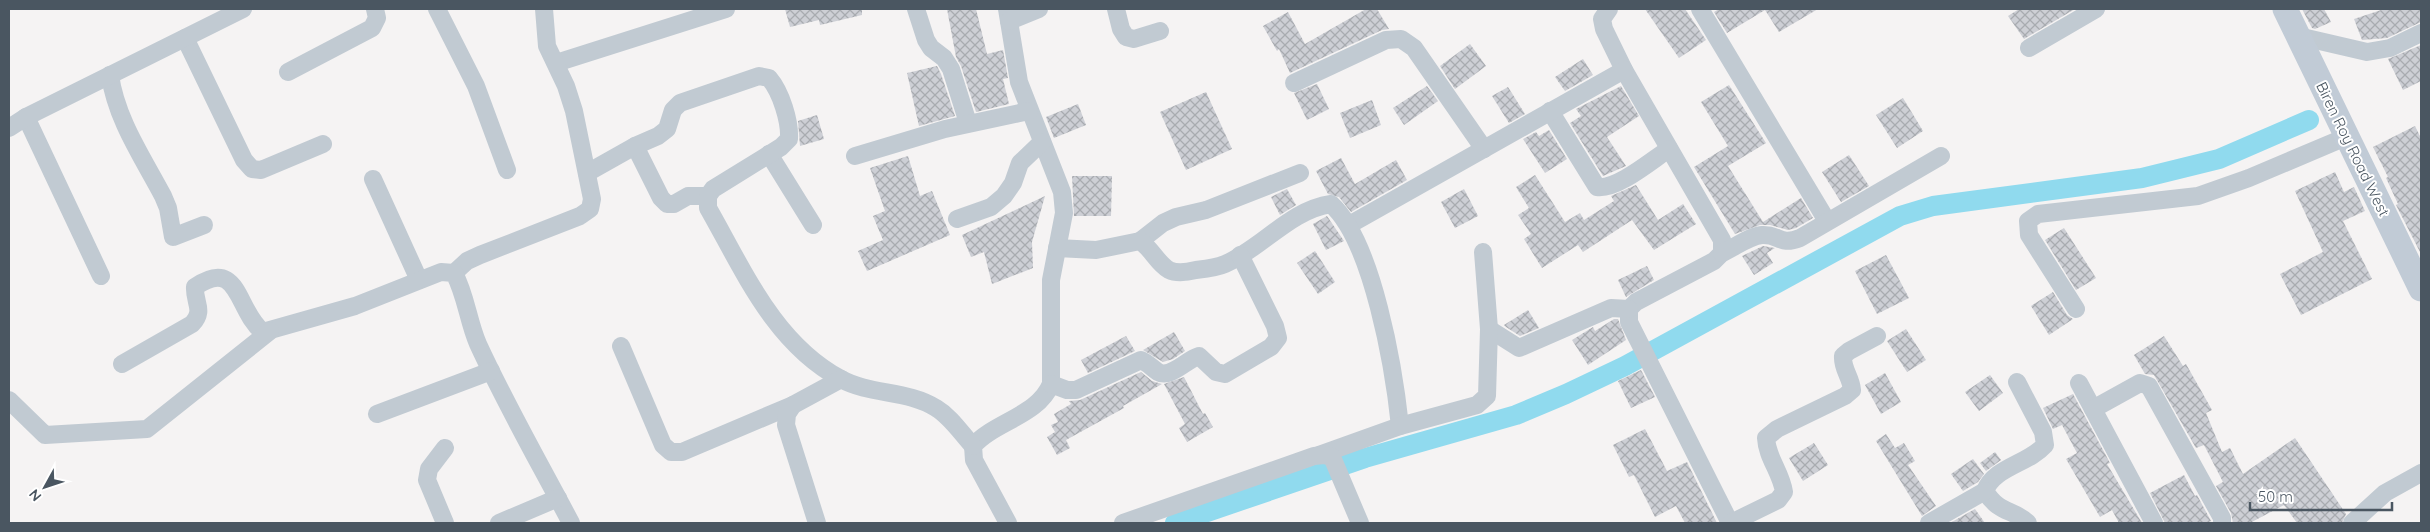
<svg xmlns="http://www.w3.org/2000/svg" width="2430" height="532" viewBox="0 0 2430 532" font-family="Quicksand,sans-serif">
	<defs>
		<pattern id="building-cross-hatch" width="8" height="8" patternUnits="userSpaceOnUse" patternTransform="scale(1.25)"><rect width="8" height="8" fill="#cdcfd5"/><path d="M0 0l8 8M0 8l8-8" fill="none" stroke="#a8abb0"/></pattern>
	</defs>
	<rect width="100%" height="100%" fill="#f5f3f3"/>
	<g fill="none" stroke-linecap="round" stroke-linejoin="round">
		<path stroke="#90daee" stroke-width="20" d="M1175,523L1365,458L1516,415L1566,394L1625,366L1900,216L1933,206L2142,178L2219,159L2309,120"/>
	</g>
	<g fill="url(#building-cross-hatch)">
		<path d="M785,9H862V15L820,25L819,20L790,27Z"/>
		<path d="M947,9H976L987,54L1003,50L1008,78L1003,79L1009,104L976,112L961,66L956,57Z"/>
		<path d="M1366,9H1377L1389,29L1382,30L1290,73L1279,49L1277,51L1263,26L1288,12L1305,44Z"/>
		<path d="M1645,9H1685L1706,40L1679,58Z"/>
		<path d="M1719,9H1818L1779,32L1765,10L1727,33L1714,12Z"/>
		<path d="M2019,9H2075L2024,39L2008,16Z"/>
		<path d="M2302,9H2324L2331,22L2315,29L2312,28Z"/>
		<path d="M2384,9H2421V22L2387,38L2362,40L2354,19Z"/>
		<path d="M1470,44L1486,66L1455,89L1440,66Z"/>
		<path d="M2421,45V81L2403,90L2388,59Z"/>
		<path d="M1583,59L1593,75L1565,91L1555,77Z"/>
		<path d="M937,66L941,74L955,116L919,126L907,73Z"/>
		<path d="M1317,84L1329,109L1307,120L1294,93Z"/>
		<path d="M1729,85L1766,143L1728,166L1763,222L1801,198L1813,218L1796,228L1788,230L1770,225H1760L1735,234L1694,167L1728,146L1701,102Z"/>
		<path d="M1427,86L1438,101L1404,125L1393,108Z"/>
		<path d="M1621,86L1639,116L1607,137L1626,166L1603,176L1570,123L1581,116L1576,109Z"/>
		<path d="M1508,87L1525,114L1509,123L1492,96Z"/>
		<path d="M1206,92L1232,149L1186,170L1160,112Z"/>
		<path d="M1903,98L1923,131L1897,148L1876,115Z"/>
		<path d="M1372,100L1381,125L1350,138L1340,113Z"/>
		<path d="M1078,104L1086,125L1054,138L1046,117Z"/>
		<path d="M817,115L824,139L800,146L798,121Z"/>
		<path d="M2415,126L2421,138V254L2396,205L2398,204L2386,178L2388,177L2373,147Z"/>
		<path d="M1549,130L1567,159L1545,173L1523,139L1536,132L1539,136Z"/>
		<path d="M1849,155L1869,186L1841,202L1822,172Z"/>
		<path d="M908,156L920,196L932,191L950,235L867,271L858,251L883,240L873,216L885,211L870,168Z"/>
		<path d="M1341,158L1355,184L1396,160L1407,180L1351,212L1339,197L1328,194L1316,171Z"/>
		<path d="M2335,172L2344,192L2354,187L2365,211L2343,221L2372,279L2301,315L2280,274L2323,252L2295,191Z"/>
		<path d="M1535,175L1565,222L1580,213L1584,220L1614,201L1611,196L1636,185L1658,220L1683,204L1696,224L1654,250L1632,220L1583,252L1578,245L1542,268L1524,239L1531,234L1518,215L1529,208L1516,187Z"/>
		<path d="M1072,176H1112L1111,216H1074Z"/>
		<path d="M1287,189L1296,205L1280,215L1271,197Z"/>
		<path d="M1464,189L1478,216L1455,228L1441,202Z"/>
		<path d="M1045,196L1032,242L1033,268L992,284L984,252L971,257L962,235Z"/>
		<path d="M1327,216L1344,241L1326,250L1313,224Z"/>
		<path d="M2064,228L2096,278L2076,290L2045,240Z"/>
		<path d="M1763,246L1775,248L1767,253L1773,263L1754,275L1742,256Z"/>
		<path d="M1315,251L1335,282L1318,294L1297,263Z"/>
		<path d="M1886,255L1909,298L1877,314L1855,271Z"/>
		<path d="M1647,266L1654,280L1626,297L1618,280Z"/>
		<path d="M2053,292L2067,315L2073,319L2049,335L2031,306Z"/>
		<path d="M1528,310L1539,328L1520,336L1506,327L1504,325Z"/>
		<path d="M1614,319H1618L1626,340L1588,365L1572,340L1593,327L1595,331Z"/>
		<path d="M1906,329L1926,360L1907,372L1887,341Z"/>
		<path d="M1174,332L1185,351L1173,359L1163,362L1143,350Z"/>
		<path d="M1126,336L1135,351L1088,373L1081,360Z"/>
		<path d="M2164,336L2183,366L2186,364L2212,410L2206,413L2222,452L2230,448L2243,474L2295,438L2346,514L2342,523H2297L2284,505L2250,523H2233L2231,513L2216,486L2223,482L2204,445L2196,448L2154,375L2145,374L2134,355Z"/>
		<path d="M1641,370L1655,397L1631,408L1618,381Z"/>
		<path d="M1141,372L1152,381L1162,384L1123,406L1124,408L1066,440L1070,448L1057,455L1047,437L1055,432L1051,425L1058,422L1054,414L1071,404L1069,401L1080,400Z"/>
		<path d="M1885,373L1901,402L1881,414L1865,385Z"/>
		<path d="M1990,375L2003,393L1979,411L1965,392Z"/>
		<path d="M1184,377L1203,414L1205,413L1213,427L1187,442L1179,428L1185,424L1164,384Z"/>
		<path d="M2073,394L2110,463L2107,464L2142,523H2119L2112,510L2100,517L2066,459L2077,453L2062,425L2053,429L2043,408Z"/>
		<path d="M1645,429L1667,471L1687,462L1717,523H1685L1676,506L1655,517L1634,475L1629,477L1613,445Z"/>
		<path d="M1886,434L1895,448L1904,443L1915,461L1908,465L1936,506L1922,516L1876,441Z"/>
		<path d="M1814,443L1828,465L1803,481L1789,458Z"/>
		<path d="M1995,452L2001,460L1986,471L1980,463Z"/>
		<path d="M1973,459L1984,474L1978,482L1963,491L1951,474Z"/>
		<path d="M2184,475L2195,496L2197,495L2211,521L2207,523H2165L2150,493Z"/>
		<path d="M1975,509L1985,523H1950Z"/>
	</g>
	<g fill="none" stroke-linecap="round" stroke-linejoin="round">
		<g stroke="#c1cad2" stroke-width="18">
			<path d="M437,9L476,86L507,170"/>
			<path d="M916,9L926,40L931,48L944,58L951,69L968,123"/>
			<path d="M1007,9L1019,82L1062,192L1064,213L1051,280V384C1038,416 995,421 973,446L974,460L1008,523"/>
			<path d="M1116,9L1121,29L1126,37L1134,39L1160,31"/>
			<path d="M1609,9L1602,19L1604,29L1624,70L1722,240V253L1714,261L1636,302L1629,309V322L1730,523"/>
			<path d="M1700,9L1827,221"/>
			<path d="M1009,21L1039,9"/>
			<path d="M2298,36L2367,52L2390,48L2421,33"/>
			<path d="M185,38L244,160L252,169L261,170L323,144"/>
			<path d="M2029,48L2096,9"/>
			<path d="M556,63L726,9"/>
			<path d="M288,72L372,28L377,18L375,9"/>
			<path d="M110,75C116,119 143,158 163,196L168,208L173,237L204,225"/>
			<path d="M1294,83L1386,40L1401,39L1414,48L1484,149"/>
			<path d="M1550,111L1597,187C1617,190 1652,160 1669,149"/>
			<path d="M26,117L101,276"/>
			<path d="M9,128L26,117L243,9"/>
			<path d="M635,146L661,198L667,204H674L688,196H708"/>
			<path d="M769,154L813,225"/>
			<path d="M855,156L945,129L1029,111"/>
			<path d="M587,173L635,146L658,136L667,129L673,110L680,103L759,76L769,78C781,92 790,121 789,139L781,147L713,189L708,196V208C744,271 774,343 841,379C870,395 908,390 936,408C951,417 961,433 973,446"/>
			<path d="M373,179L419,280"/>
			<path d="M957,219L991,207L1004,196L1013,183L1020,163L1042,142"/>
			<path d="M1349,225L1624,70"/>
			<path d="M1140,241L1163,223L1176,217L1206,210L1300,173"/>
			<path d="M1057,248L1096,250L1140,241C1152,249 1157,263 1169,270C1177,274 1188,272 1196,270C1205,269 1216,268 1225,264C1262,248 1290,210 1331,204C1373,242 1394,369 1400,426"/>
			<path d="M1722,253C1734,248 1749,236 1762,235C1780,234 1779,246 1800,238L1941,156"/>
			<path d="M454,273L467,261L480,255L580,216L590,209L592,199L574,111L566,86L547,46L544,9"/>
			<path d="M2076,309L2029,235L2028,221L2038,214L2198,196L2249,178L2346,137"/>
			<path d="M1489,329L1519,348L1611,308L1629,309"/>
			<path d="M621,346L663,445L671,452H682L793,405"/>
			<path d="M122,364L192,324C205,310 194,303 195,287C240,256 236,311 263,332L355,306L441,272L454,273C466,295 468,321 478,344C506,405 540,464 571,523"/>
			<path d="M2017,382L2043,432L2045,445C2028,464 1994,467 1985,491C2000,515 2012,508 2028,523"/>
			<path d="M2079,383L2154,523"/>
			<path d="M1051,384L1067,390H1076L1141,360C1148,363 1152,368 1158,372C1171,379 1187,359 1199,356L1216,372L1225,374L1271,347L1278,338L1275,326L1240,255"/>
			<path d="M9,400L45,435L147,429L270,331"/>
			<path d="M2093,409L2140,383L2149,386L2222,518V523"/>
			<path d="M377,414L491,371"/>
			<path d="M1319,455L1400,426L1477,405L1487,396L1489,329L1483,252"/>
			<path d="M445,523L427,480L429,469L445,448"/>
			<path d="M499,523L558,498"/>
			<path d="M817,523L786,425L787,414L793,405L841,379"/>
			<path d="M1123,523L1314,456L1324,455L1332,457L1360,523"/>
			<path d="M1731,523L1778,500L1784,492C1781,472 1767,458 1766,438L1777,429L1845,396L1852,390C1851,377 1842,369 1843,356L1849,351L1877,336"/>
			<path d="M1929,523L1985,491"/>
			<path d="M2352,523L2385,493L2421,473"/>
		</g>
		<path stroke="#c1cbd6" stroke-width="25" d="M2285,9L2421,289"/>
	</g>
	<g text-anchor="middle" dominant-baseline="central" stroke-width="4" stroke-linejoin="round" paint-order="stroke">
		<g font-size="15" fill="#4a5661" stroke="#fff">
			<text transform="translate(2353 149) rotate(64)">Biren Roy Road West</text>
		</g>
	</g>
	<rect width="2430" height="532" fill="none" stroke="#4a5661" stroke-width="20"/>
	<g transform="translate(45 487) rotate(230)" stroke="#ffffff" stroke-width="4" paint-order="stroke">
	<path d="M0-4L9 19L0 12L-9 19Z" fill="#4a5661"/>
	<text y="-8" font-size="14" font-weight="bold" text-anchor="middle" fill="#4a5661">N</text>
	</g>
	<path d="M2250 502v8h142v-8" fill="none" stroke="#4a5661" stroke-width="2.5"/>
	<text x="2258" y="502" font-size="15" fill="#4a5661" stroke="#ffffff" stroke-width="4" paint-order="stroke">50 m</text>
</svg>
